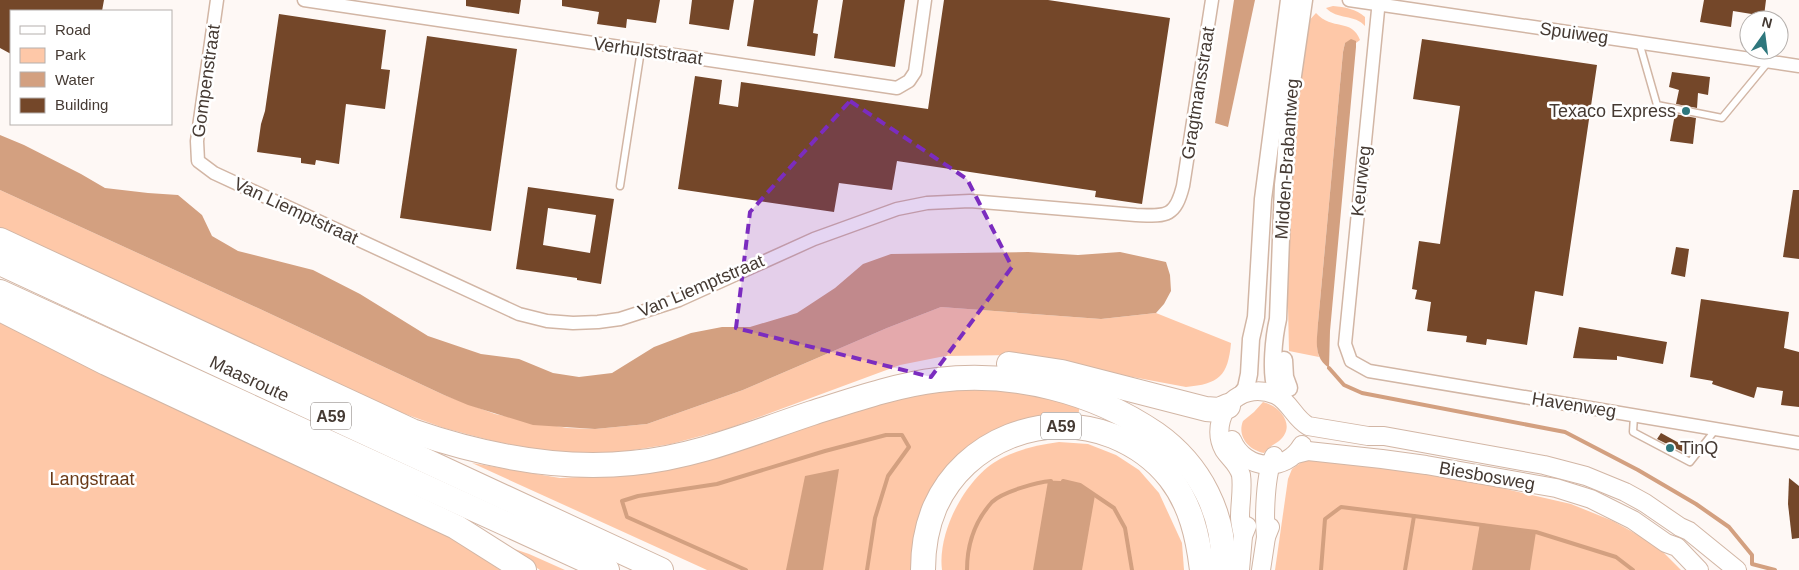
<svg xmlns="http://www.w3.org/2000/svg" width="1799" height="570" viewBox="0 0 1799 570" font-family="Helvetica,sans-serif">
	<rect width="100%" height="100%" fill="#fef8f5"/>
	<g fill="#fec8a8">
		<path d="M1333,6C1345,7 1356,9 1365,17V26C1355,14 1337,20 1326,8Z"/>
		<path d="M1316,13C1332,31 1352,18 1360,40L1356,43H1345L1343,52L1318,323L1317,348L1319,357L1289,351L1287,263L1291,220L1294,127L1305,25Z"/>
		<path d="M0,190L260,309L444,395L495,414L567,428L595,429L647,424L743,390L887,328L941,307L1101,319L1156,313L1231,343C1228,376 1219,384 1186,387L1015,355L945,356L900,365L727,429L671,444L609,454L553,452L497,442L444,428L397,411L0,228Z"/>
		<path d="M0,315L451,536L500,570H0Z"/>
		<path d="M1000,385L1080,405L1078,416L1043,417L989,432L961,453L936,482L920,517L912,570H707L472,463L560,478L624,475L920,390Z"/>
		<path d="M1263,402C1280,406 1297,426 1279,441C1274,445 1268,447 1264,453C1248,450 1237,436 1243,421L1254,412Z"/>
		<path d="M1059,442L1088,444L1116,455L1139,470L1159,493L1182,543L1184,570H942C937,532 966,477 1000,459C1019,449 1038,445 1059,442Z"/>
		<path d="M1306,459L1358,462L1497,487L1571,504L1613,521L1656,545L1681,570H1275L1288,479L1292,469Z"/>
		<path d="M503,545L529,554L565,570H540Z"/>
	</g>
	<g fill="#d3a080">
		<path d="M1234,0H1255L1228,127L1215,123Z"/>
		<path d="M1351,39L1356,41V47L1330,331L1329,368C1313,357 1317,341 1318,323L1343,52L1345,43Z"/>
		<path d="M0,135L24,145L81,174L105,188L148,193L178,195L202,215L212,236L238,251L313,270L360,294L428,336L481,354L519,359L553,373L579,377L612,373L654,347L691,333L722,327H750L797,313L835,288L863,264L891,254L1028,252L1078,255L1120,252L1166,262L1170,275L1171,291L1164,304L1156,313L1101,319L941,307L887,328L743,390L647,424L595,429L533,425L468,405L444,395L260,309L0,190Z"/>
		<path d="M839,469L823,570H786L805,476Z"/>
		<path d="M1048,481C1069,480 1077,483 1095,495L1082,570H1033Z"/>
		<path d="M1480,523L1536,532L1530,570H1472Z"/>
	</g>
	<g fill="none" stroke-linecap="round" stroke-linejoin="round">
		<g stroke="#d3a080" stroke-width="4">
			<path d="M1329,368L1344,385L1362,393L1565,432L1638,470L1696,504L1729,527L1752,555V564L1775,570"/>
			<path d="M1063,481L1080,485L1114,508L1125,528L1132,570"/>
			<path d="M1414,516L1536,532L1616,557L1633,570"/>
			<path d="M746,570L627,517L622,501L638,496L717,484L825,451L886,435H902L909,447L888,476L875,518L867,570"/>
			<path d="M967,570C967,545 975,521 992,502C1002,492 1037,482 1051,481"/>
			<path d="M1321,570L1325,519L1341,507L1414,516L1405,570"/>
		</g>
	</g>
	<g fill="#744729" fill-rule="evenodd">
		<path d="M0,0H104L102,11H11V54L0,48Z"/>
		<path d="M466,0H521L519,14L466,6Z"/>
		<path d="M562,0H660L656,23L627,19L626,28L597,24L599,12L562,6Z"/>
		<path d="M692,0H734L729,30L689,24Z"/>
		<path d="M754,0H818L813,33L818,34L815,56L747,46Z"/>
		<path d="M843,0H905L895,67L834,58Z"/>
		<path d="M944,0H1048L1170,18L1142,204L1095,197L1096,191L897,161L892,190L839,183L834,212L678,189L695,76L722,80L719,104L738,107L741,82L928,109Z"/>
		<path d="M1704,0H1766L1764,16L1733,11L1731,27L1700,22Z"/>
		<path d="M279,14L386,30L381,69L390,70L385,109L346,104L339,164L316,160L315,165L301,163V158L257,152L261,124L265,111Z"/>
		<path d="M427,36L517,49L491,231L400,218Z"/>
		<path d="M1422,39L1597,65L1563,296L1535,291L1527,345L1487,339L1486,345L1466,342L1467,336L1427,331L1431,302L1415,299L1417,290L1412,289L1419,241L1440,244L1460,106L1413,99Z"/>
		<path d="M1672,72L1710,77L1708,95L1698,93L1697,108L1676,104L1679,90L1669,87Z"/>
		<path d="M1675,114L1696,118L1693,144L1670,141Z"/>
		<path d="M528,187L614,199L601,284L577,280V278L516,269ZM548,208L596,215L590,253L543,245Z"/>
		<path d="M1793,190H1799V259L1783,257Z"/>
		<path d="M1676,247L1689,249L1685,277L1671,274Z"/>
		<path d="M1701,299L1789,312L1784,348L1799,352V407L1781,405L1783,391L1757,387L1754,398L1712,384L1713,381L1690,377Z"/>
		<path d="M1579,327L1667,342L1663,364L1617,356V360L1573,358Z"/>
		<path d="M1661,433L1688,448L1685,453L1657,439Z"/>
		<path d="M1789,478L1799,486V538L1792,539L1788,504Z"/>
	</g>
	<g fill="none" stroke-linecap="round" stroke-linejoin="round">
		<defs>
			<g id="service">
				<path d="M1639,42L1657,105L1722,118L1769,61"/>
				<path d="M620,186L641,50"/>
				<path d="M1634,416L1633,432L1690,462L1716,429"/>
			</g>
			<g id="minor">
				<path d="M217,0L197,141L198,161L214,173L519,314L547,321L573,323L598,322L620,319L679,300L814,239L897,209L927,203L970,201L1136,215C1166,216 1175,218 1183,186L1212,0"/>
				<path d="M304,0L897,88L909,81L915,72L925,0"/>
				<path d="M1349,0L1799,66"/>
				<path d="M1379,0L1345,344L1351,361L1369,371L1799,443"/>
			</g>
			<g id="tertiary">
				<path d="M1284,360L1285,377L1289,388"/>
				<path d="M1240,396L1246,388L1249,374L1251,339L1256,317L1263,199L1289,0"/>
				<path d="M1282,399C1280,396 1277,393 1276,389C1270,372 1274,336 1278,319L1283,185L1285,168L1289,103L1304,0"/>
			</g>
			<g id="secondary">
				<path d="M1232,440C1245,471 1286,473 1302,445"/>
				<path d="M1296,454L1308,451L1382,459L1426,465L1556,488L1591,499L1633,520L1666,543L1677,547L1699,570"/>
				<path d="M1243,536C1242,530 1240,523 1240,517C1240,503 1243,488 1241,475C1238,464 1230,459 1224,450C1214,432 1221,406 1239,396C1250,390 1264,390 1276,395C1290,402 1294,418 1308,426L1368,436H1384L1544,465L1586,476L1625,492L1645,503L1680,527L1689,531L1737,570"/>
				<path d="M1266,537C1264,517 1265,474 1274,456"/>
				<path d="M1240,570L1243,536L1247,526"/>
				<path d="M1261,570L1266,537L1270,527"/>
			</g>
			<g id="motorway">
				<path d="M0,240L412,431C482,455 558,471 632,463C696,457 752,433 812,413C853,400 896,385 938,380C1014,371 1093,391 1156,434C1200,465 1226,515 1223,570"/>
				<path id="s1" d="M0,263L661,570"/>
				<path d="M0,292L607,570"/>
				<path d="M0,309L106,363L456,527L524,570"/>
				<path d="M1009,364L1062,372L1206,409L1219,410L1228,406"/>
				<path d="M923,570C923,548 926,528 935,507C965,440 1045,409 1113,436C1135,445 1156,460 1170,478C1191,505 1198,537 1202,570"/>
			</g>
		</defs>
		<use href="#service" stroke="#d2b6a5" stroke-width="9"/>
		<use href="#minor" stroke="#d2b6a5" stroke-width="15"/>
		<use href="#tertiary" stroke="#d2b6a5" stroke-width="19"/>
		<use href="#secondary" stroke="#d2b6a5" stroke-width="20"/>
		<use href="#motorway" stroke="#d2b6a5" stroke-width="26"/>
		<use href="#service" stroke="#fff" stroke-width="6"/>
		<use href="#minor" stroke="#fff" stroke-width="12"/>
		<use href="#tertiary" stroke="#fff" stroke-width="16"/>
		<use href="#secondary" stroke="#fff" stroke-width="18"/>
		<use href="#motorway" stroke="#fff" stroke-width="24"/>
	</g>
	<path fill="#7b2cbf" fill-opacity="0.2" stroke="#7b2cbf" stroke-width="4" stroke-dasharray="10 6" stroke-linejoin="round" d="M850,101L967,179L1012,267L931,377L736,328L750,212Z"/>
	<g fill="#2e777d" stroke="#fff" stroke-width="2">
		<circle cx="1686" cy="111" r="5"/>
		<circle cx="1670" cy="448" r="5"/>
	</g>
	<g text-anchor="middle" dominant-baseline="central" stroke-width="5" stroke-linejoin="round" paint-order="stroke">
		<g fill="#fff" stroke="#7d7570" stroke-width="1">
			<rect x="311" y="402.5" width="40" height="27" rx="4"/>
			<rect x="1041" y="412.5" width="40" height="27" rx="4"/>
		</g>
		<g font-size="16" font-weight="bold" fill="#453a33">
			<text x="331" y="416">A59</text>
			<text x="1061" y="426">A59</text>
		</g>
		<g font-size="18" fill="#453a33" stroke="#fff">
			<text transform="translate(1574 33) rotate(8)">Spuiweg</text>
			<text transform="translate(648 51) rotate(8)">Verhulststraat</text>
			<text transform="translate(206 81) rotate(-82)">Gompenstraat</text>
			<text transform="translate(1198 93) rotate(-81)">Gragtmansstraat</text>
			<text transform="translate(1287 159) rotate(-86)">Midden-Brabantweg</text>
			<text transform="translate(1361 181) rotate(-84)">Keurweg</text>
			<text transform="translate(296 211) rotate(25)">Van Liemptstraat</text>
			<text transform="translate(701 286) rotate(-23)">Van Liemptstraat</text>
			<text stroke="none"><textPath href="#s1" startOffset="275">Maasroute</textPath></text>
			<text transform="translate(1574 405) rotate(9)">Havenweg</text>
			<text transform="translate(1487 476) rotate(10)">Biesbosweg</text>
		</g>
		<g font-size="18" fill="#453a33" stroke="#fff" text-anchor="end">
			<text x="1676" y="111">Texaco Express</text>
			<text x="1680" y="448" text-anchor="start">TinQ</text>
		</g>
		<g font-size="18" fill="#6b3a17" stroke="#fff">
			<text x="92" y="479">Langstraat</text>
		</g>
	</g>
	<rect x="10" y="10" width="162" height="115" fill="#ffffff" stroke="#b5b0ad"/>
	<rect x="20" y="26" width="25" height="8" fill="#ffffff" stroke="#b5b0ad"/>
	<text x="55" y="35" font-size="15" fill="#453a33">Road</text>
	<rect x="20" y="48" width="25" height="15" fill="#fec8a8" stroke="#b5b0ad"/>
	<text x="55" y="60" font-size="15" fill="#453a33">Park</text>
	<rect x="20" y="72" width="25" height="15" fill="#d3a080" stroke="#b5b0ad"/>
	<text x="55" y="85" font-size="15" fill="#453a33">Water</text>
	<rect x="20" y="98" width="25" height="15" fill="#744729" stroke="#b5b0ad"/>
	<text x="55" y="110" font-size="15" fill="#453a33">Building</text>
	<g transform="translate(1764 35) rotate(14)"><circle r="24" fill="#ffffff" stroke="#b5b0ad"/>
	<path d="M0-4L9 19L0 12L-9 19Z" fill="#2e777d"/>
	<text y="-8" font-size="14" font-weight="bold" text-anchor="middle" fill="#453a33">N</text>
	</g>
</svg>
